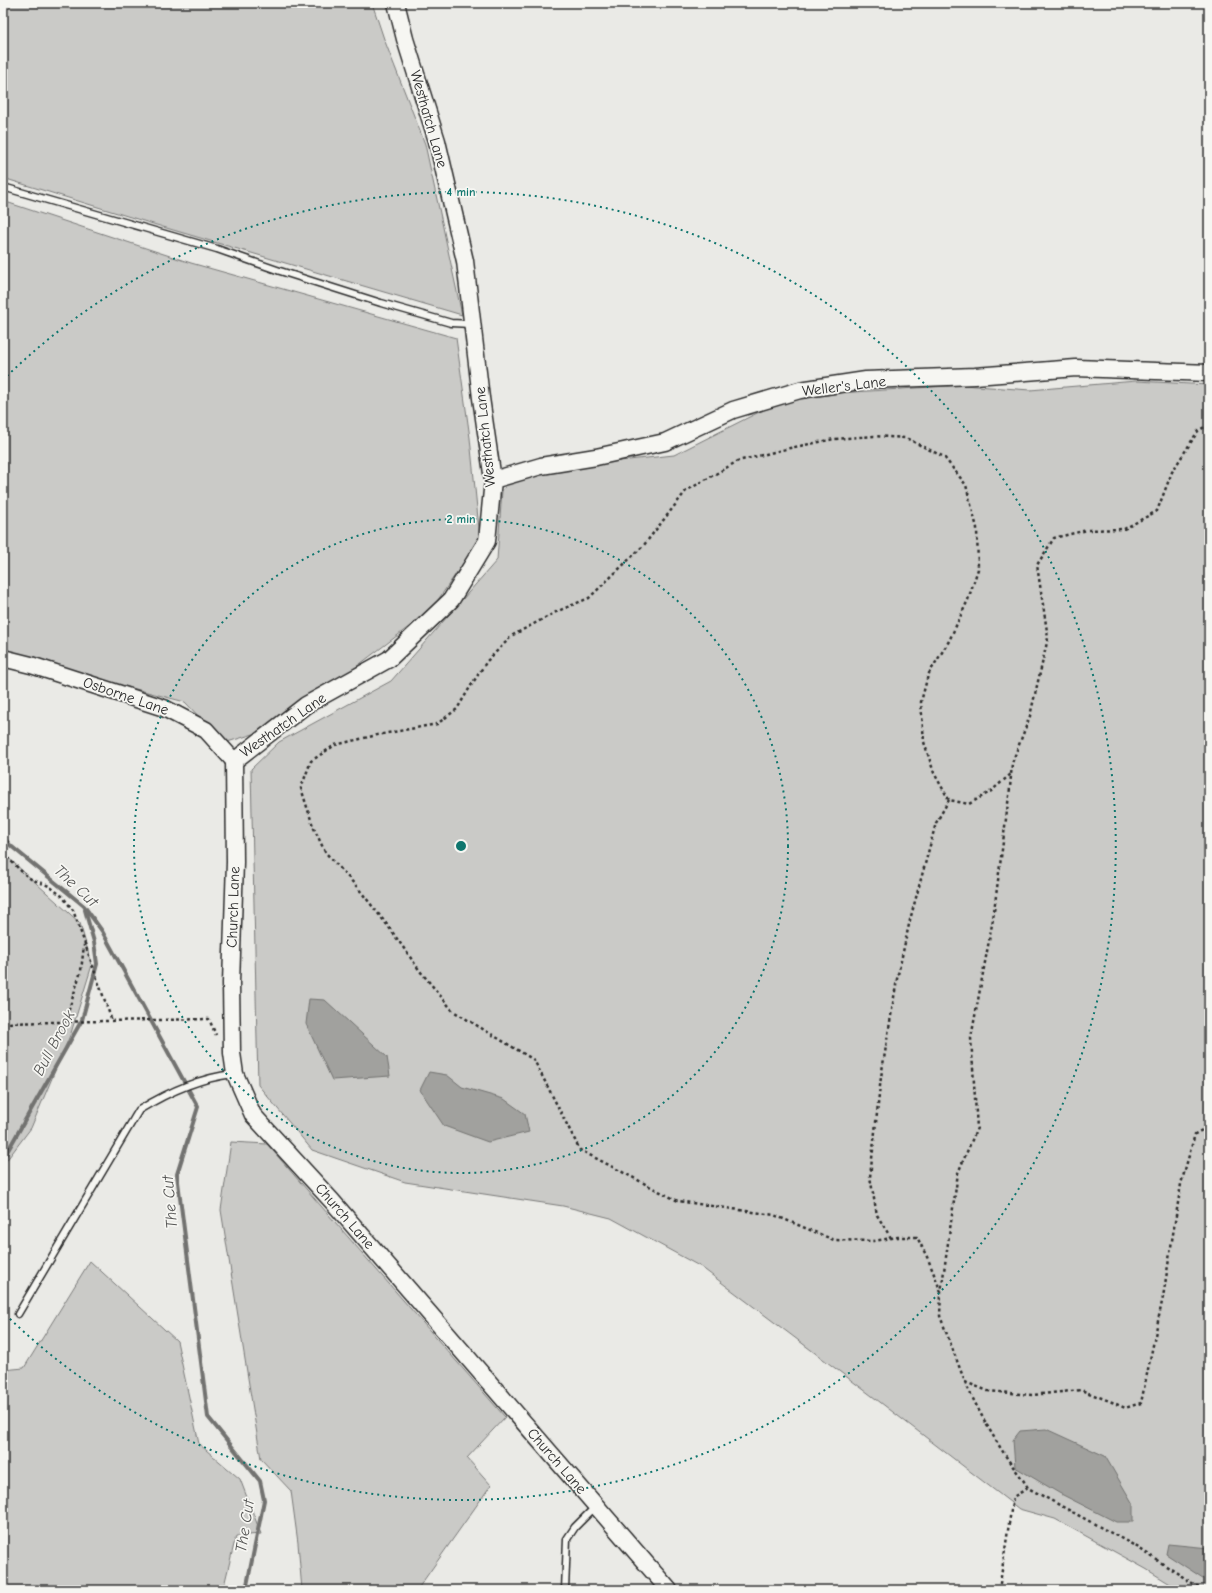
<svg xmlns="http://www.w3.org/2000/svg" width="1212" height="1593" viewBox="0 0 1212 1593" font-family="'Comic Neue',sans-serif">
	<rect width="100%" height="100%" fill="#eaeae6"/>
	<filter id="ink" filterUnits="userSpaceOnUse"><feTurbulence type="fractalNoise" baseFrequency=".025" numOctaves="2"/><feDisplacementMap in="SourceGraphic" scale="8" xChannelSelector="R" yChannelSelector="G"/><feConvolveMatrix kernelMatrix="1 2 1 2 8 2 1 2 1" color-interpolation-filters="sRGB"/></filter>
	<g filter="url(#ink)">
		<g fill="#cacac7" stroke="#7a7a79">
			<path d="M3,3H372L384,39L425,144L462,315L163,227L3,178Z"/>
			<path d="M3,201L191,263L456,338L470,438L480,539L431,610L352,670L257,733L224,743L185,702L3,654Z"/>
			<path d="M1136,381L1209,385V1590H1180L1146,1569L1055,1519L1019,1509L876,1399L701,1267L611,1218L563,1206L405,1182L312,1150L258,1085L251,769L279,742L391,681L497,560L502,491L513,477L602,463L674,455L771,406L792,400L839,393L963,385L1030,390Z"/>
			<path d="M3,853L80,923L92,965L71,1033L31,1128L3,1165Z"/>
			<path d="M231,1142L267,1144L505,1417L467,1458L491,1485L417,1590H302L298,1543L291,1491L261,1459L221,1210Z"/>
			<path d="M90,1261L177,1341L199,1444L240,1479L261,1534L236,1536L223,1590H3V1370L24,1368Z"/>
		</g>
		<g fill="#a1a19e" stroke="#727270">
			<path d="M309,999L325,1000L387,1057L390,1076L332,1080L306,1024Z"/>
			<path d="M429,1072L447,1075L462,1087L504,1099L525,1114L529,1132L488,1142L444,1126L420,1090Z"/>
			<path d="M1046,1429L1105,1456L1133,1504V1522H1116L1059,1493L1015,1467L1013,1440L1020,1431Z"/>
			<path d="M1168,1544L1209,1548V1582L1166,1554Z"/>
		</g>
		<g fill="none" stroke-linecap="round" stroke-linejoin="round">
			<g stroke="#727270" stroke-width="4">
				<path d="M3,837L11,846L84,906L102,931L198,1107L177,1174L208,1417L260,1481L264,1500L246,1590"/>
				<path d="M3,1159L82,1020L97,964L94,942L85,910"/>
			</g>
			<defs>
				<g id="service">
					<path d="M3,187L217,249L280,271L381,303L451,323L471,324"/>
					<path d="M18,1314L139,1110C168,1092 199,1078 233,1074"/>
					<path d="M565,1590L567,1539L575,1527L596,1506"/>
				</g>
				<g id="tertiary">
					<path d="M493,480L541,466L596,457L665,442L733,410L800,390L866,380L975,376L1076,368L1209,373"/>
					<path d="M3,658L31,665L164,708L206,730L234,761"/>
					<path d="M234,761L235,862L231,983L232,1053L235,1074L253,1115L332,1201L669,1590"/>
					<path d="M234,761L306,705L389,659L451,600L487,541L493,480L481,398L465,261L437,141L405,39L396,3"/>
				</g>
			</defs>
			<use href="#service" stroke="#2b2b2b" stroke-width="9"/>
			<use href="#tertiary" stroke="#2b2b2b" stroke-width="19"/>
			<g stroke="#2b2b2b" stroke-width="2.5" stroke-dasharray="3 3" stroke-linecap="butt">
				<path d="M1209,424L1198,431L1172,472L1157,511L1124,529L1087,530L1054,538L1037,565L1048,638L1030,716L1012,763L1010,788L993,919L971,1038L977,1128L958,1173L941,1292L940,1316L965,1382L988,1391L1032,1395L1081,1390L1112,1402L1125,1408L1141,1403L1163,1297L1181,1184L1195,1134L1209,1126"/>
				<path d="M3,853L23,873L31,879L49,886L62,896L73,910L112,1021"/>
				<path d="M65,1022L81,971L84,945"/>
				<path d="M3,1023L209,1019L216,1035"/>
				<path d="M891,1238L877,1215L870,1177L881,1077L897,979L910,920L936,823L949,800"/>
				<path d="M941,1292L928,1259L917,1237H898L874,1241L834,1240L774,1215L678,1201L580,1150L534,1060L453,1011L420,971L388,926L358,888L325,852L313,826L301,788L311,761L335,745L377,735L437,724L457,709L472,684L487,661L513,635L558,611L589,598L644,545L686,491L738,461L790,448L834,439L874,436L906,438L944,457L966,485L977,528L978,569L968,600L949,641L928,675L921,702L924,742L934,773L949,800L969,804L990,792L1011,774"/>
				<path d="M965,1382C978,1410 990,1432 1007,1458C1014,1469 1022,1477 1028,1488"/>
				<path d="M999,1590L1013,1497L1028,1488L1137,1547L1203,1590"/>
			</g>
			<use href="#service" stroke="#f6f6f2" stroke-width="6"/>
			<use href="#tertiary" stroke="#f6f6f2" stroke-width="16"/>
		</g>
	</g>
	<g fill="none" stroke="#0f766e" stroke-width="2" stroke-dasharray="2 4">
		<circle cx="461" cy="846" r="327"/>
		<path d="M7 376A654 654 0 1 1 7 1316"/>
	</g>
	<g text-anchor="middle" dominant-baseline="central" stroke-width="3.5" stroke-linejoin="round" paint-order="stroke">
		<g font-size="15" fill="#2b2b2b" stroke="#f6f6f2">
			<text transform="translate(429 119) rotate(74)">Westhatch Lane</text>
			<text transform="translate(844 386) rotate(-7)">Weller's Lane</text>
			<text transform="translate(485 437) rotate(-96)">Westhatch Lane</text>
			<text transform="translate(126 696) rotate(19)">Osborne Lane</text>
			<text transform="translate(283 725) rotate(-35)">Westhatch Lane</text>
			<text transform="translate(233 907) rotate(-88)">Church Lane</text>
			<text transform="translate(345 1216) rotate(49)">Church Lane</text>
			<text transform="translate(557 1461) rotate(49)">Church Lane</text>
		</g>
		<g font-size="16" font-style="italic" fill="#545453" stroke="#f6f6f2">
			<text transform="translate(76 886) rotate(43)">The Cut</text>
			<text transform="translate(54 1043) rotate(-62)">Bull Brook</text>
			<text transform="translate(170 1202) rotate(-95)">The Cut</text>
			<text transform="translate(245 1526) rotate(-81)">The Cut</text>
		</g>
	</g>
	<circle cx="461" cy="846" r="6" fill="#0f766e" stroke="#f6f6f2" stroke-width="2"/>
	<g font-size="12" text-anchor="middle" font-weight="bold" fill="#0f766e" stroke="#f6f6f2" stroke-width="3.5" stroke-linejoin="round" paint-order="stroke">
		<text x="461" y="196">4 min</text>
		<text x="461" y="523">2 min</text>
	</g>
	<rect width="1212" height="1593" fill="none" stroke="#f6f6f2" stroke-width="16"/>
	<rect x="8" y="8" width="1196" height="1577" fill="none" stroke="#2b2b2b" stroke-width="1.5" filter="url(#ink)"/>
</svg>
